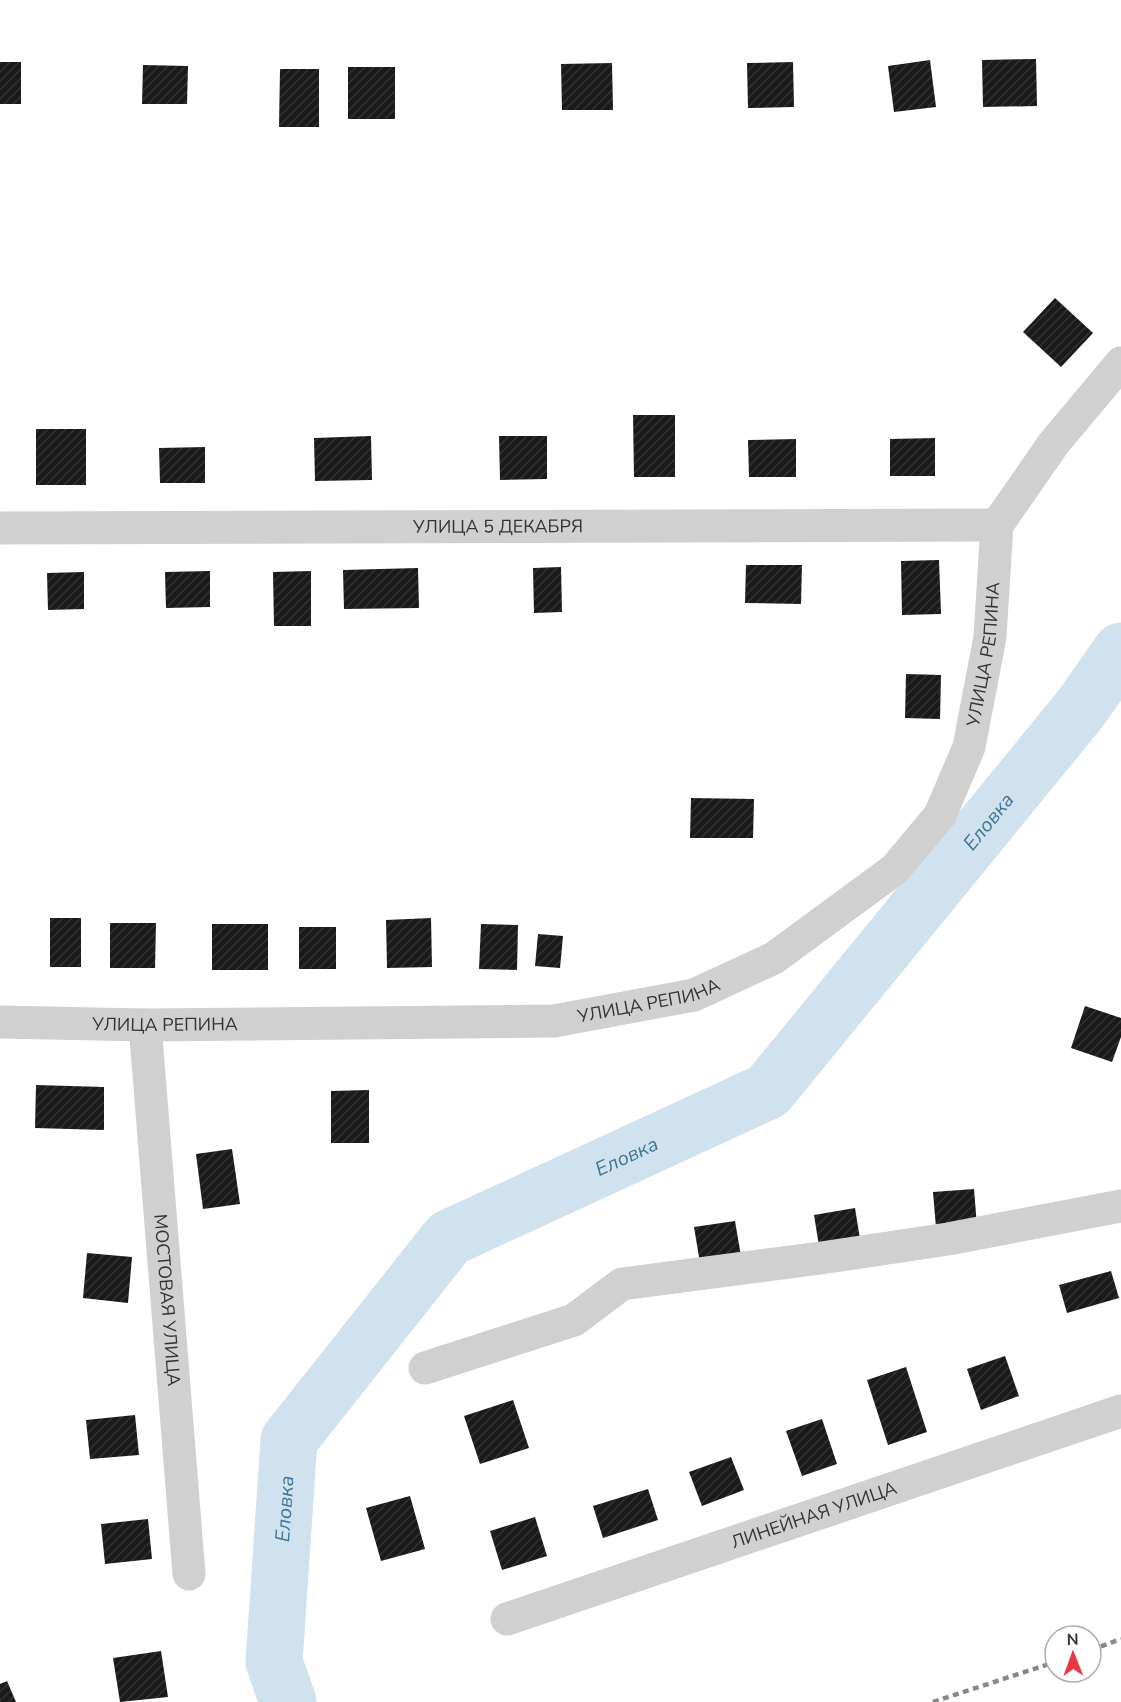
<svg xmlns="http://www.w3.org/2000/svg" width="1121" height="1702" viewBox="0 0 1121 1702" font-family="'Nunito Sans',sans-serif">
	<defs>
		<pattern id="building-hatch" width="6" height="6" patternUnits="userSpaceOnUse" patternTransform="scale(1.5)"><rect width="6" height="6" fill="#1a1a1a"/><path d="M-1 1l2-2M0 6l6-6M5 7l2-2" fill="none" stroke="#333"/></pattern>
	</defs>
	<rect width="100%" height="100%" fill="#fff"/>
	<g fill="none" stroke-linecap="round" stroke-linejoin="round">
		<path stroke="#cfe2ee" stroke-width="57" id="s1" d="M288,1702L274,1662L289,1440L449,1238L768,1091L1081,708L1121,651"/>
	</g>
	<g fill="url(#building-hatch)">
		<path d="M1036,59L1037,106L983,107L982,60Z"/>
		<path d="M930,60L936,107L894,112L888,66Z"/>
		<rect x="0" y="62" width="21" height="42"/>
		<path d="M793,62L794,107L748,108L747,63Z"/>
		<path d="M612,63L613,110H562L561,64Z"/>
		<path d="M143,65L188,66L187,104H142Z"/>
		<rect x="348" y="67" width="47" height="52"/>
		<path d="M280,69H319V127H279Z"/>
		<path d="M1055,298L1093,333L1061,367L1023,332Z"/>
		<path d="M633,415H675V477H634Z"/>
		<rect x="36" y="429" width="50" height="56"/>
		<path d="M371,436L372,480L315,481L314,438Z"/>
		<path d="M499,436H547V479L500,480Z"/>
		<path d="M935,438V476H890V439Z"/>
		<path d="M796,439V477H749L748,440Z"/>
		<path d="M205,447V483H160L159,448Z"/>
		<path d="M939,560L941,614L902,615L901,561Z"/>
		<path d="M746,565H802L801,604L745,603Z"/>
		<path d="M561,567L562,612L534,613L533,568Z"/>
		<path d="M418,568L419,608L344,609L343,570Z"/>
		<path d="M210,571V607L166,608L165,572Z"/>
		<path d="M311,571V626H274L273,572Z"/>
		<path d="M84,572V609L48,610L47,573Z"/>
		<path d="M906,674L941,675L940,719L905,718Z"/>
		<path d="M691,798L754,799L753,838H690Z"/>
		<rect x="50" y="918" width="31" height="49"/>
		<path d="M431,918L432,967L387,968L386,920Z"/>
		<path d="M110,923H156L155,968H110Z"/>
		<rect x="212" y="924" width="56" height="46"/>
		<path d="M481,924L518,925L517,970L479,969Z"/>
		<rect x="299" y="927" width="37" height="42"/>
		<path d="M538,934L563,936L560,968L535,966Z"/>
		<path d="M1085,1006L1121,1018V1037L1112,1062L1071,1048Z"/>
		<path d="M36,1085L104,1087V1130L35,1128Z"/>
		<path d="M369,1090V1143H331V1091Z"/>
		<path d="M232,1149L240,1204L203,1209L196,1154Z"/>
		<path d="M974,1189L977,1226L936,1228L933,1192Z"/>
		<path d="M855,1208L860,1239L819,1246L814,1215Z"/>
		<path d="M735,1221L741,1256L700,1263L694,1227Z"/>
		<path d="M87,1253L132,1257L128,1303L83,1298Z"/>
		<path d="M1111,1271L1119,1298L1067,1313L1059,1285Z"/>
		<path d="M1005,1356L1019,1396L981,1410L967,1369Z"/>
		<path d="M906,1367L927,1432L888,1445L867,1380Z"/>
		<path d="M513,1400L529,1448L480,1464L464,1416Z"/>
		<path d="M135,1415L139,1455L90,1459L86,1420Z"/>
		<path d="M822,1419L837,1464L802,1476L786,1431Z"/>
		<path d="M731,1457L744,1490L702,1506L689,1472Z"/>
		<path d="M648,1489L658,1520L603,1538L593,1506Z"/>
		<path d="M410,1496L425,1549L381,1561L366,1508Z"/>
		<path d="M535,1517L547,1556L502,1570L490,1531Z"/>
		<path d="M148,1519L152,1559L105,1564L101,1524Z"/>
		<path d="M161,1651L168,1697L120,1702L113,1658Z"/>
		<path d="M7,1681L16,1702H0V1684Z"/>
	</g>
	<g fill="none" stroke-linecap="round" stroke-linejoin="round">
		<g stroke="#d0d0d0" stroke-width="33">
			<path d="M997,525L1054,443L1121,363"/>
			<path id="s2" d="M0,528L997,525"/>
			<path id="s3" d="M0,1022L145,1025L554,1021L694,995L774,958L895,869L940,815L969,747L990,637L997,525"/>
			<path id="s4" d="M145,1025L189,1574"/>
			<path d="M425,1368L574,1320L622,1284L821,1258L948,1239L1121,1206"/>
			<path id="s5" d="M507,1619L1121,1411"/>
		</g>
		<g stroke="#888" stroke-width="4.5" stroke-dasharray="6 4.5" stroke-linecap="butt">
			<path d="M1091,1650L1121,1639"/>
			<path d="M933,1702L1055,1662"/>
		</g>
	</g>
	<g text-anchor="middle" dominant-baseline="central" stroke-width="6" stroke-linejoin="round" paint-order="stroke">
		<g font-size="18" fill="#333" stroke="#fff">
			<text stroke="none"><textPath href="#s2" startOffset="498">УЛИЦА 5 ДЕКАБРЯ</textPath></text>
			<text stroke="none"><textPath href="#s3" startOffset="1173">УЛИЦА РЕПИНА</textPath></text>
			<text stroke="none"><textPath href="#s3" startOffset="651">УЛИЦА РЕПИНА</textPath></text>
			<text stroke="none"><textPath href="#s3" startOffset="165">УЛИЦА РЕПИНА</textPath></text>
			<text stroke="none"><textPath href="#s4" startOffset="276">МОСТОВАЯ УЛИЦА</textPath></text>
			<text stroke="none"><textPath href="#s5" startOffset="324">ЛИНЕЙНАЯ УЛИЦА</textPath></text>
		</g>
		<g font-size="20" font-style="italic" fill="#3f7597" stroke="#fff">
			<text stroke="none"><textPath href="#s1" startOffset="1222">Еловка</textPath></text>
			<text stroke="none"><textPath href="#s1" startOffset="718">Еловка</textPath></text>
			<text stroke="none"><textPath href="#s1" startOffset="196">Еловка</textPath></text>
		</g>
	</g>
	<g transform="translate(1073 1654) rotate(359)"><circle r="28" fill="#ffffff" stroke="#adadad" stroke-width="1.5"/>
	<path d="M0-4.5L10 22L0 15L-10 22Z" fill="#e63946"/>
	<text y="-9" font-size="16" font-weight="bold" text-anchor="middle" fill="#333333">N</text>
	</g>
</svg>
